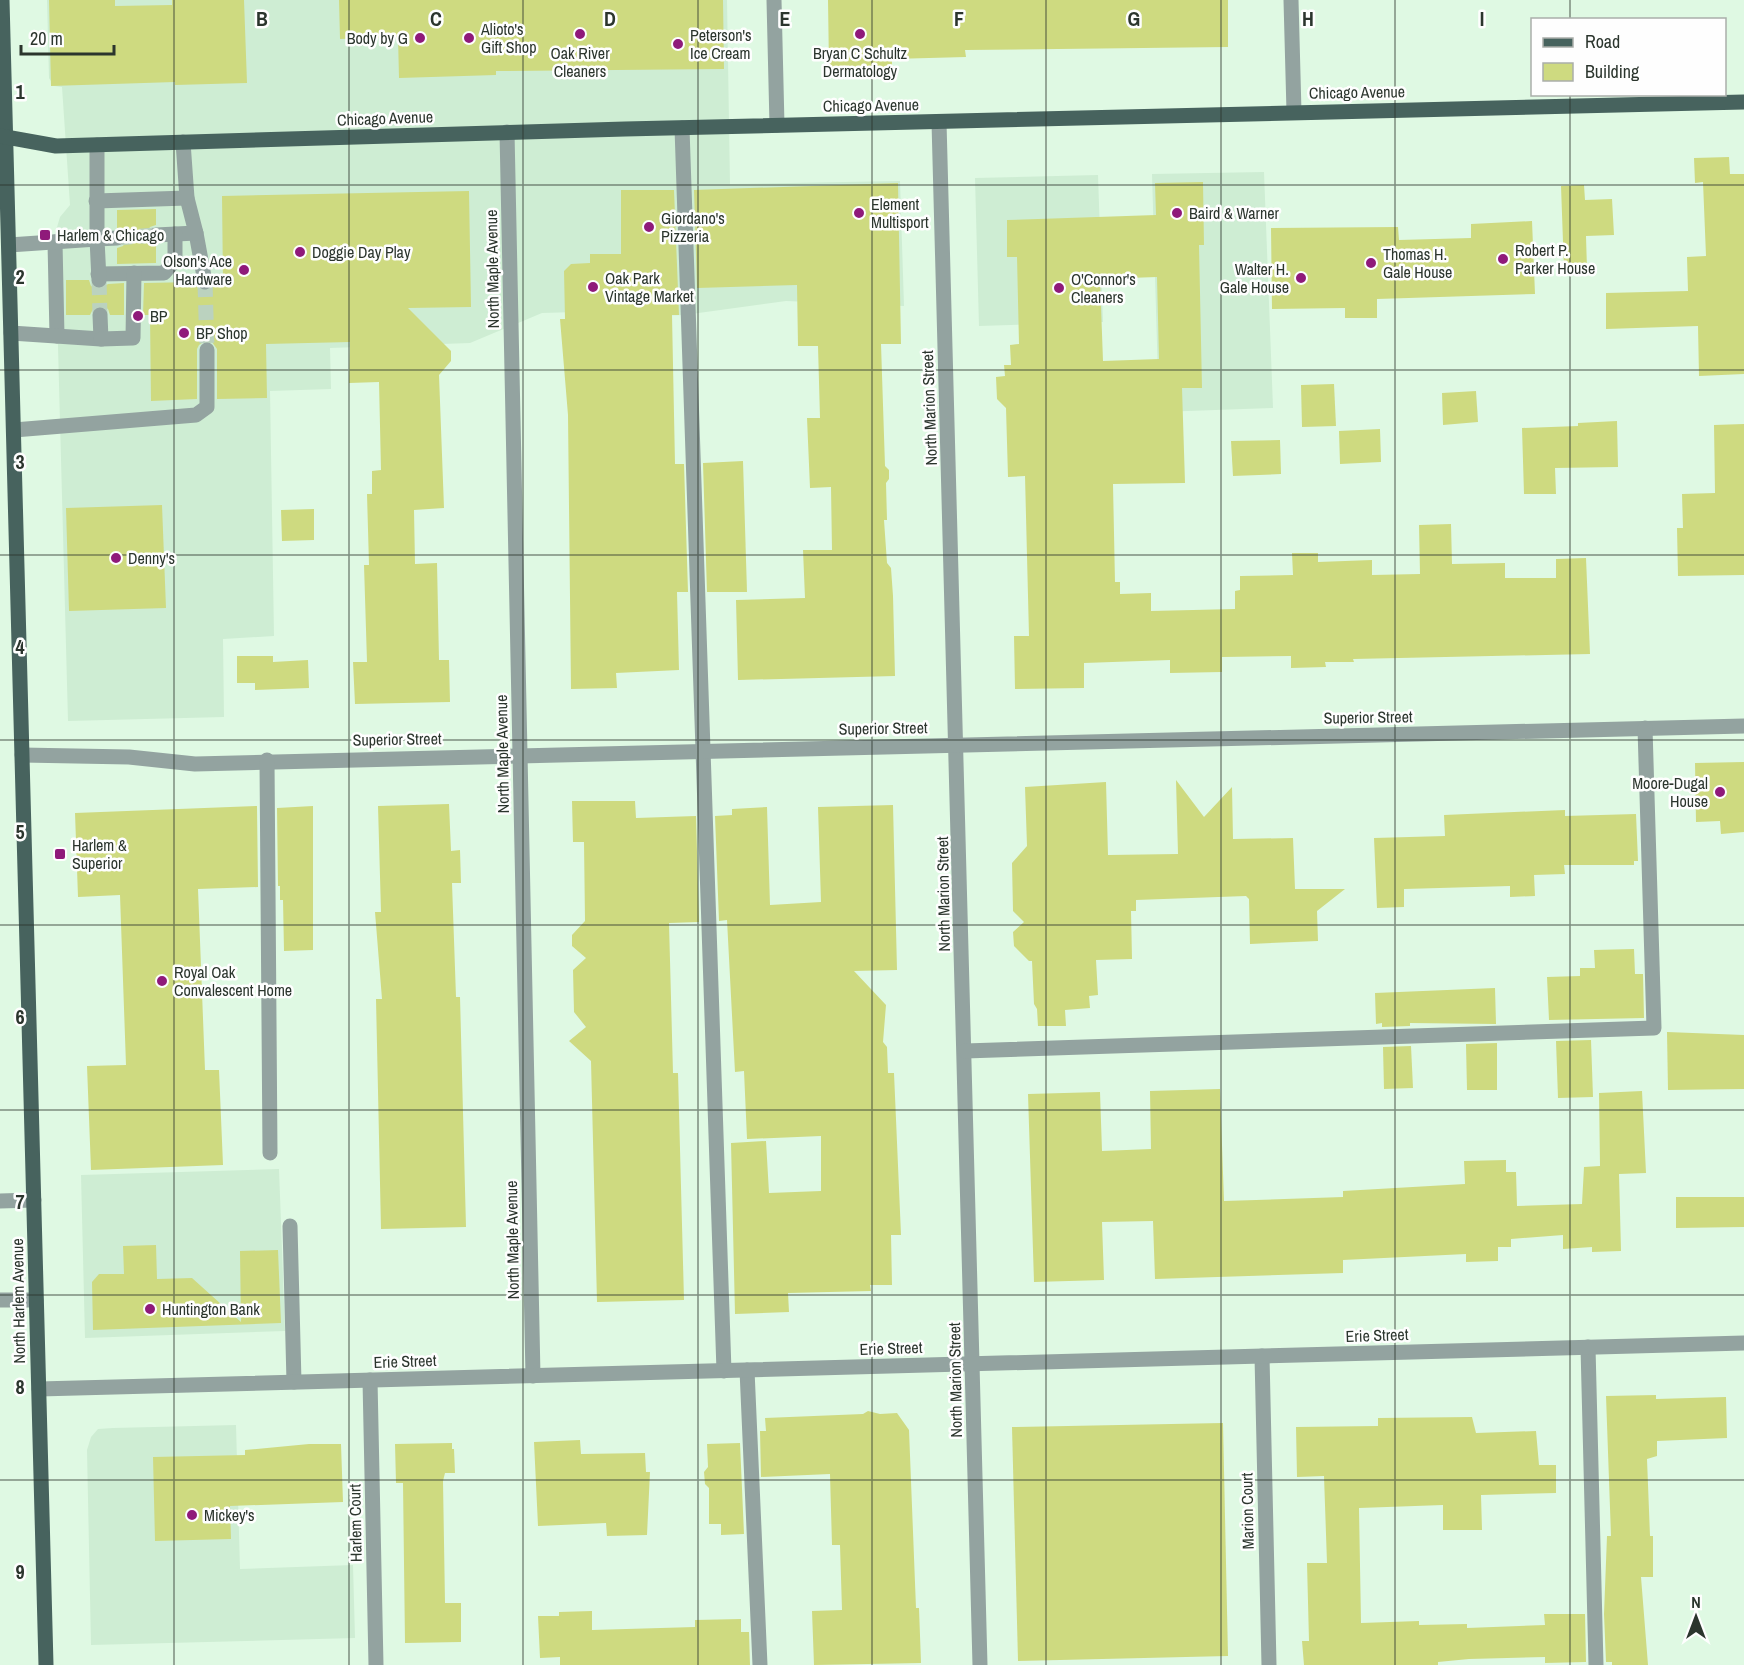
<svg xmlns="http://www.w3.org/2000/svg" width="1744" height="1665" viewBox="0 0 1744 1665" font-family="'Archivo Narrow',sans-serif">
	<rect width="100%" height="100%" fill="#dff9e3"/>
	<g fill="#ceedd3">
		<path d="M47,0H727L730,184L900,181L904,306L786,301L684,315L622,317L610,311L542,313L470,343L330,348L331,389L270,391L274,636L223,639L224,717L68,721L55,234L60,217L70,205L62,87L54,86L49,78Z"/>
		<path d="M1264,172L1273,408L1159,412L1152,174Z"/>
		<path d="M1098,175L1103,322L979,326L975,178Z"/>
		<path d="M279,1169L285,1331L85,1338L81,1175Z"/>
		<path d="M236,1425L240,1569L353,1565L355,1638L91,1645L87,1450L91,1437L98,1429L113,1428Z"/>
	</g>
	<g fill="#ceda80" fill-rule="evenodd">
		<path d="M49,0H115V6L172,5V0H244L247,83L175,85V82L51,86Z"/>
		<path d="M339,0H723L724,69L496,71V75L399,78L398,37L340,39Z"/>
		<path d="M828,0H1228V47L965,50L966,57L892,59V67L829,68Z"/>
		<path d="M1729,157L1730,174H1744V374L1699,376L1698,326L1606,329V293L1688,291L1687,257L1706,256L1703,182L1695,183L1694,158Z"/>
		<path d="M1203,182L1204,245H1199L1202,388H1182L1185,483L1113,484L1115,582H1120V594L1151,593V611L1235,609V591L1240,590V576L1293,575L1292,553H1318V562L1372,560V575L1420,574L1419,525L1451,524L1452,564L1505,563V578H1556V559L1586,558L1590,654L1353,659L1354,662H1325L1326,667L1291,668V656L1222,657V672L1170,673V660L1084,663V688L1015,689L1014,636H1029L1025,476L1008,477L1006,408L997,399L996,377L1005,376L1004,365H1011L1010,345L1019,344L1017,257H1007V220L1156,215L1155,183ZM1157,277L1159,359L1103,361L1100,279Z"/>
		<path d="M898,183L901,344H881L885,466L889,470V479L886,483L887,520H884L887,563L891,568L893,596L895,676L738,680L736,600L805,598L803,550H832L831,487L810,488L807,418H820L818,346H798L797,285L697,288L694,190Z"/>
		<path d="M1584,185L1585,200L1612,199L1614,235L1586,236L1587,269L1564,270L1561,186Z"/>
		<path d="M621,190H674L679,315H672L675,464H684L688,592H677L679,670L616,673L617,688L571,689L568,415L560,319H565L564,271L571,264L590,263V254H621Z"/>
		<path d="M469,191L471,307L408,308L451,351V361L439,375L444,508L414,510L415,564L437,563L439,660H449L450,702L355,704L353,662H367L364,565H369L367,494H372V471L381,470L379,382L349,383L350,342L266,344L267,398L217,399V349L212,342L206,340L199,345L197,349V399L151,401L150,315H143L144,283L195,282L198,289L206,292L212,289L215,282H223L222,196Z"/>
		<path d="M156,209V225L150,227L146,235L148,241L156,245V263L117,264V248L123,246L127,238L125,232L117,228V210Z"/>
		<path d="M1532,221L1535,294L1377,299V318H1345V308L1272,309L1271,228L1398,227L1399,240L1471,238V224Z"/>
		<path d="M66,280H89L91,286L99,290L108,284L124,283V315H110L108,309L100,305L94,307L90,315H66Z"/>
		<path d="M1334,384L1336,426L1302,427L1301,385Z"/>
		<path d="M1476,391L1478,422L1443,425L1442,393Z"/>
		<path d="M1617,421L1618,467L1555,468L1556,494H1524L1522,428L1578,426V423Z"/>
		<path d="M1744,424V575L1678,576L1677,528H1683L1682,494L1715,493L1714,425Z"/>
		<path d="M1380,429L1381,462L1340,464L1339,431Z"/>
		<path d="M1280,440L1281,474L1233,476L1231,441Z"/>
		<path d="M743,461L747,592H707L703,463Z"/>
		<path d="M162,505L166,608L69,611L66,508Z"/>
		<path d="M314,509V540L282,541L281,510Z"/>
		<path d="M237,656H273V662L308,660L309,688L255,690V683H237Z"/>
		<path d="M1744,762V832L1721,834L1720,821L1696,822L1695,763Z"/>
		<path d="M1176,780L1204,817L1232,787L1233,839L1293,838L1295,889H1345L1317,911L1318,941L1250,944L1249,899L1246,896L1136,900V911H1131L1132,959L1096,960L1098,995L1089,996L1090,1008L1065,1010L1066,1026H1038L1037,1009L1034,1004L1032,961H1029L1014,946L1013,932L1024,922L1013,911L1012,863L1027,846L1025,787L1106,782L1108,855L1178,854Z"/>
		<path d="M572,801H635L636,818L696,816L699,922L669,923L673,1073H678L684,1300L597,1302L591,1061L569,1041L586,1027L574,1012L573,970L586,958L572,946V935L585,921L584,842H573Z"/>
		<path d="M449,804L451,851L460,850L461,883H452L456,997H460L466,1227L381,1229L376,999H382L375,912H381L378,806Z"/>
		<path d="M893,805L897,970L854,971L886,1005L883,1042L887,1047L888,1073H894L901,1235H891L892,1285H870L871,1291L788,1293L789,1312L735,1314L731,1143L766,1141L769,1193L821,1191V1136L747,1139L744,1071L735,1072L727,920L719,921L715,816L732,815V809L767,807L770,905L821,902L818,807Z"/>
		<path d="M257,806L258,887L198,889L205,1070H219L223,1165L91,1170L87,1066L126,1065L120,895L78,897L75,813Z"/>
		<path d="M313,806V950L284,951L283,900H280V886H278L277,808Z"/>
		<path d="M1565,810V816L1636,814L1638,861H1634V865H1564L1565,874L1534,875L1535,896L1510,897V886L1404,889V907L1377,908L1374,838L1445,836L1444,815Z"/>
		<path d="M1634,949L1635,974H1643L1644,1018L1549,1020L1547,977L1580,976V968H1595L1594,950Z"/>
		<path d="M1495,988L1496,1024L1410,1023V1026L1382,1027V1023L1376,1024L1375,993Z"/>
		<path d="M1667,1032L1744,1035V1089L1668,1090Z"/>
		<path d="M1591,1040L1593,1097L1558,1098L1556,1041Z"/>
		<path d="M1497,1043V1090H1467L1466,1044Z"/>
		<path d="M1411,1046L1413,1088L1384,1089L1383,1047Z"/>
		<path d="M1220,1089L1224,1201L1343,1197V1191L1465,1184L1464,1161L1506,1160V1172H1516L1517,1206L1582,1204L1584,1167L1600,1166L1599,1093L1642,1091L1646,1173L1619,1174L1621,1251L1592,1252V1247L1563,1249V1235L1511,1239V1247H1498V1261L1466,1262V1254L1343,1260V1273L1155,1279L1153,1221L1102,1222L1104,1280L1034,1282L1028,1094L1100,1092L1102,1151L1151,1149L1150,1091Z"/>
		<path d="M1676,1197H1744V1227L1676,1228Z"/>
		<path d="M156,1245L157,1279L192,1278L241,1322L240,1251L278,1250L281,1323L93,1330L92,1282L99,1274H124L123,1246Z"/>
		<path d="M1656,1395V1399L1726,1397L1727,1438L1657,1441V1456L1647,1459L1650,1536H1653V1577H1641L1648,1665H1612V1662H1606L1604,1614L1607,1536H1611L1606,1396Z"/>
		<path d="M868,1411L880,1414L897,1413L909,1430L916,1608H919L921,1663L814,1665L812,1611L842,1610L840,1545H832L830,1474L761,1477L760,1431H766L765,1418L863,1414Z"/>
		<path d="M1472,1417L1476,1433L1536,1431L1539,1465H1556V1493L1481,1495L1482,1530H1443V1505L1359,1508L1361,1623L1419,1621V1625L1467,1624V1628L1545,1625L1544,1614H1585L1586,1662L1545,1663V1657L1469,1659L1438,1662V1665H1304L1302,1641H1309L1307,1563H1327L1324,1476L1297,1477L1296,1427L1378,1426V1418Z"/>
		<path d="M1223,1423L1228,1656L1018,1661L1012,1427Z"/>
		<path d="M580,1440L581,1454L645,1453L646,1472H650L647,1535L607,1536L606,1523L538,1526L534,1442Z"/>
		<path d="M452,1443V1449H454L455,1473H445L443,1481L445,1603H461V1642L405,1643L403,1483H396L395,1444Z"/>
		<path d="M740,1443L744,1534L721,1535V1524H709V1488L705,1484L704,1472L708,1467L707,1444Z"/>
		<path d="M309,1444H341L343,1502L230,1506L231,1539L155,1541L153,1457L245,1455V1450Z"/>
		<path d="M592,1611V1630L695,1627V1620L741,1619V1632H749L750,1665H560V1657L540,1658L538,1616H559V1612Z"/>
	</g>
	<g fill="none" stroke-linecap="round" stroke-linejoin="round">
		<g stroke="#bbd2bf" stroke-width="15" stroke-dasharray="15 8" stroke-linecap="butt">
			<path d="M117,238L156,235"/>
			<path d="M99,280L100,315"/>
			<path d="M205,282L207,350"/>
		</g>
		<g stroke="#93a3a0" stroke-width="15">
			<path d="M774,0L777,125"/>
			<path d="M1291,0L1294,112"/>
			<path d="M939,122L980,1665"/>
			<path d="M682,128L724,1371"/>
			<path d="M507,132L533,1376"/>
			<path d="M96,201L187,198"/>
			<path d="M196,233L205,282"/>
			<path d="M156,235L196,233L187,198L183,142"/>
			<path d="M55,242L57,336"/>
			<path d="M9,245L97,239V145"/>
			<path d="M98,274L164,273L175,260V234"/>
			<path d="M99,280L97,239L117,238"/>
			<path d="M11,333L101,339L100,315"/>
			<path d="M101,339L133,338L134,273"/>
			<path d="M14,430L196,415L207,407V350"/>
			<path d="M22,755L129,757L195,764L1744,726"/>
			<path d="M267,760L270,1153"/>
			<path d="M965,1051L1654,1028L1645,728"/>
			<path d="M0,1201L34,1200"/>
			<path d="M290,1226L294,1382"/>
			<path d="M0,1300H36"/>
			<path d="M1588,1347L1596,1665"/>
			<path d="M1262,1356L1269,1665"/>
			<path d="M747,1370L760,1665"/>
			<path d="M370,1380L376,1665"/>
			<path d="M39,1389L1744,1343"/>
		</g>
		<g stroke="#47635e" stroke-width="15">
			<path d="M2,0L46,1665"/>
			<path d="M0,136L56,146L625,129L1744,102"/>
		</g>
	</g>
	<path fill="none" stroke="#2b352d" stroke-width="1.5" stroke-opacity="0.55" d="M174,0V1665M349,0V1665M523,0V1665M698,0V1665M872,0V1665M1046,0V1665M1221,0V1665M1395,0V1665M1570,0V20M1570,94V1665M0,185H1744M0,370H1744M0,555H1744M0,740H1744M0,925H1744M0,1110H1744M0,1295H1744M0,1480H1744"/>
	<g fill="#8f1a7a" stroke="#fefefe" stroke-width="2">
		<circle cx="580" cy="34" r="6"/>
		<circle cx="860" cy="34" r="6"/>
		<circle cx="420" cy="38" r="6"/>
		<circle cx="469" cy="38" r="6"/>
		<circle cx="678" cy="44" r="6"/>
		<circle cx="859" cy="213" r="6"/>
		<circle cx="1177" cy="213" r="6"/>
		<circle cx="649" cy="227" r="6"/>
		<rect x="39" y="229" width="12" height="12" rx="3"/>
		<circle cx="300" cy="252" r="6"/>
		<circle cx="1503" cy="259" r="6"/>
		<circle cx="1371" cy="263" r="6"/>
		<circle cx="244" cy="270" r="6"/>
		<circle cx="1301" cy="278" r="6"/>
		<circle cx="593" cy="287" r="6"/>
		<circle cx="1059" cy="288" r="6"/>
		<circle cx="138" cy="316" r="6"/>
		<circle cx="184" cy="333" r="6"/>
		<circle cx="116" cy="558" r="6"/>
		<circle cx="1720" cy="792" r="6"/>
		<rect x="54" y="848" width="12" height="12" rx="3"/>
		<circle cx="162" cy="981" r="6"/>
		<circle cx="150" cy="1309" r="6"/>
		<circle cx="192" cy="1515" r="6"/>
	</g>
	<g text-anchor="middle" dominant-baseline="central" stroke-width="5" stroke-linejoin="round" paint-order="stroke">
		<g font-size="16" fill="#2b352d" stroke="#fefefe" text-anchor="start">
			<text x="481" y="29">Alioto's<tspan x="481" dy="18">Gift Shop</tspan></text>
			<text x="690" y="35">Peterson's<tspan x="690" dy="18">Ice Cream</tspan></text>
			<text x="408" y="38" text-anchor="end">Body by G</text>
			<text x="580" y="53" text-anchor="middle">Oak River<tspan x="580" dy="18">Cleaners</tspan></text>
			<text x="860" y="53" text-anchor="middle">Bryan C Schultz<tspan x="860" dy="18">Dermatology</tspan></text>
			<text x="871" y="204">Element<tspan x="871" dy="18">Multisport</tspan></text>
			<text x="1189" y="213">Baird &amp; Warner</text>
			<text x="661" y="218">Giordano's<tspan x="661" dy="18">Pizzeria</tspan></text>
			<text x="57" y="235">Harlem &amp; Chicago</text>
			<text x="1515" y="250">Robert P.<tspan x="1515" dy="18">Parker House</tspan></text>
			<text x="312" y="252">Doggie Day Play</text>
			<text x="1383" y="254">Thomas H.<tspan x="1383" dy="18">Gale House</tspan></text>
			<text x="232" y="261" text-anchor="end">Olson's Ace<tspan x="232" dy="18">Hardware</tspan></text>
			<text x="1289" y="269" text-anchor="end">Walter H.<tspan x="1289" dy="18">Gale House</tspan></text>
			<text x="605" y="278">Oak Park<tspan x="605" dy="18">Vintage Market</tspan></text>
			<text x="1071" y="279">O'Connor's<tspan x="1071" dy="18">Cleaners</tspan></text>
			<text x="150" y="316">BP</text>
			<text x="196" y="333">BP Shop</text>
			<text x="128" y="558">Denny's</text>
			<text x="1708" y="783" text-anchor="end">Moore-Dugal<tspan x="1708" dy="18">House</tspan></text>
			<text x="72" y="845">Harlem &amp;<tspan x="72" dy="18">Superior</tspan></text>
			<text x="174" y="972">Royal Oak<tspan x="174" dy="18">Convalescent Home</tspan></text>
			<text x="162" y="1309">Huntington Bank</text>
			<text x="204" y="1515">Mickey's</text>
		</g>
		<g font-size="16" fill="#2b352d" stroke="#fefefe">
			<text transform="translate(1357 92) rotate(-1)">Chicago Avenue</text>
			<text transform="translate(871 105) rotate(-1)">Chicago Avenue</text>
			<text transform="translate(385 118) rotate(-2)">Chicago Avenue</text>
			<text transform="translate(492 269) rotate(-91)">North Maple Avenue</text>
			<text transform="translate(929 408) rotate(-92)">North Marion Street</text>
			<text transform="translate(1368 717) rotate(-1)">Superior Street</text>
			<text transform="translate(883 728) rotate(-1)">Superior Street</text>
			<text transform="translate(397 739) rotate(-1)">Superior Street</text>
			<text transform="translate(502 754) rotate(-91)">North Maple Avenue</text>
			<text transform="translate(943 894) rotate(-91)">North Marion Street</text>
			<text transform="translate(512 1240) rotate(-91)">North Maple Avenue</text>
			<text transform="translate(18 1301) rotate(-91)">North Harlem Avenue</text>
			<text transform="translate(1377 1335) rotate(-2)">Erie Street</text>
			<text transform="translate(891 1348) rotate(-2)">Erie Street</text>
			<text transform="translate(405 1361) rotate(-2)">Erie Street</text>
			<text transform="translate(955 1380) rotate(-91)">North Marion Street</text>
			<text transform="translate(1247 1511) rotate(-91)">Marion Court</text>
			<text transform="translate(355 1523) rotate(-91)">Harlem Court</text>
		</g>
	</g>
	<g font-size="20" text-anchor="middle" font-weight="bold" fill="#2b352d" stroke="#fefefe" stroke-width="5" stroke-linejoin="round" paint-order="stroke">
		<text x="262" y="26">B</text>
		<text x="436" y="26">C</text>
		<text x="610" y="26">D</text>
		<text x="785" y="26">E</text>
		<text x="959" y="26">F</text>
		<text x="1134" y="26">G</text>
		<text x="1308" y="26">H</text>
		<text x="1482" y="26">I</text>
		<text x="20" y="99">1</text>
		<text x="20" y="284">2</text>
		<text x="20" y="469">3</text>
		<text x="20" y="654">4</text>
		<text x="20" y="839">5</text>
		<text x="20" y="1024">6</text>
		<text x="20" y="1209">7</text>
		<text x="20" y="1394">8</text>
		<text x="20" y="1579">9</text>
	</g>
	<rect x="1531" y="18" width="195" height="78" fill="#fefefe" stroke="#aaaeaa" stroke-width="1.5"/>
	<rect x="1543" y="38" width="30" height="9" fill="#47635e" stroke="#aaaeaa" stroke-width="1.5"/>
	<text x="1585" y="48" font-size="18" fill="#2b352d">Road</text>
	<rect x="1543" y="63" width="30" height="18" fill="#ceda80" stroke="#aaaeaa" stroke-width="1.5"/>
	<text x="1585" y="78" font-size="18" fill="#2b352d">Building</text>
	<g transform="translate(1696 1617)" stroke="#fefefe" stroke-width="4.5" paint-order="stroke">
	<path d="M0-4.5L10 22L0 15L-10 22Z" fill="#2b352d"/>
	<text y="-9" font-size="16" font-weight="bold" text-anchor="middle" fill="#2b352d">N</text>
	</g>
	<path d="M21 45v9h93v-9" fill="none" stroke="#2b352d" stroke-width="3"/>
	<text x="30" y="45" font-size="18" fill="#2b352d" stroke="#fefefe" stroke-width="4.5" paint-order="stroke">20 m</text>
</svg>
